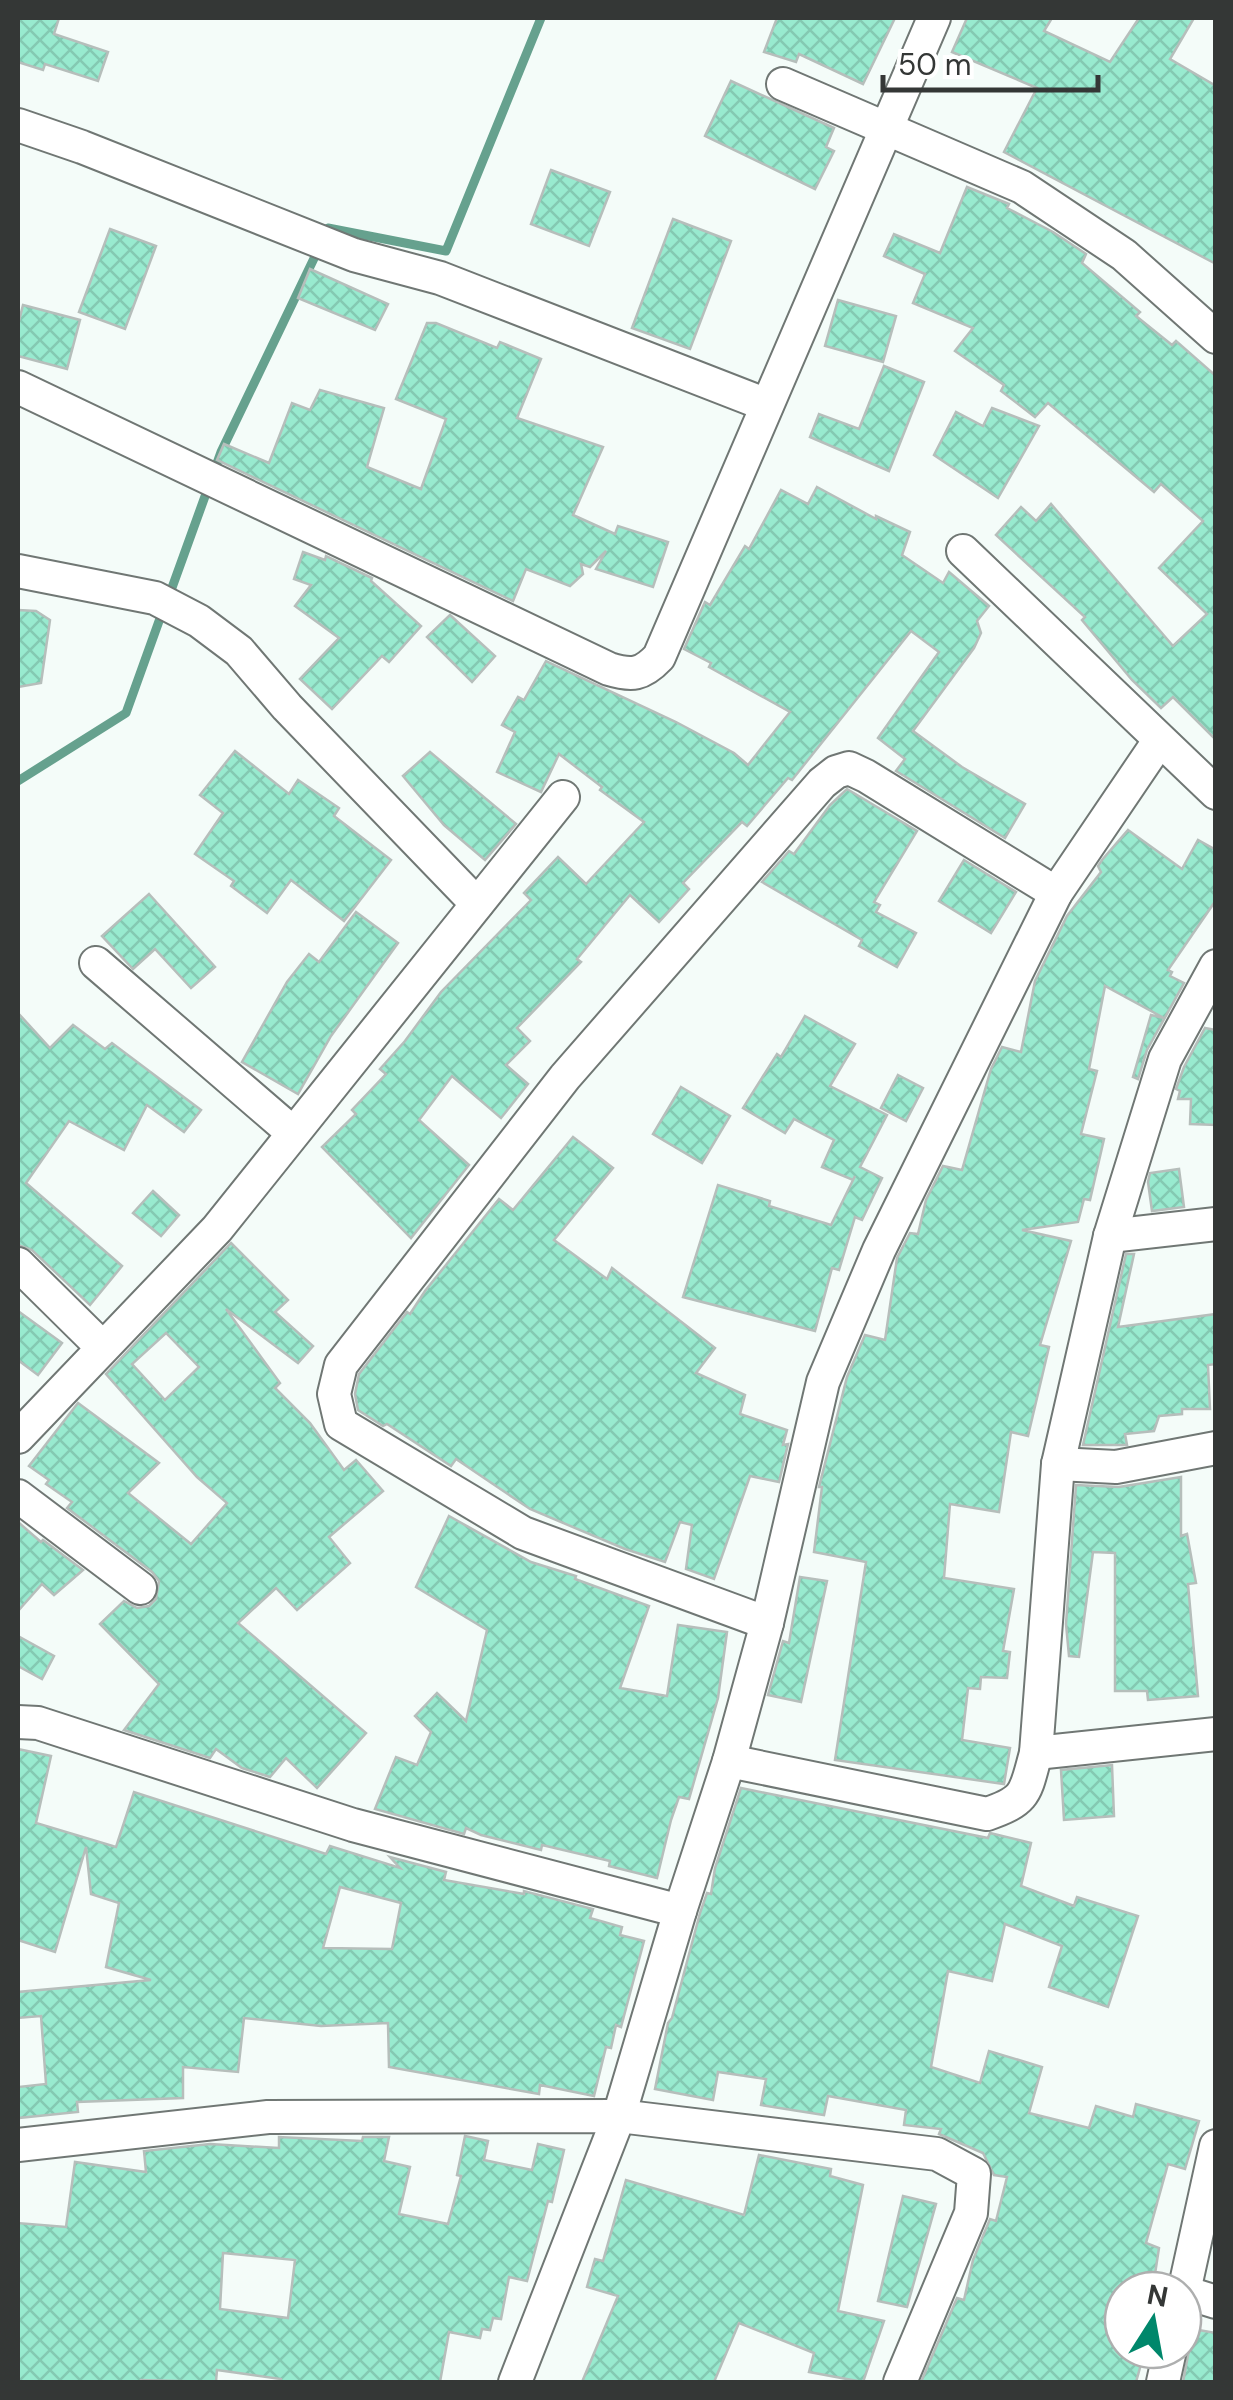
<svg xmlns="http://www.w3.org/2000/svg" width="1233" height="2400" viewBox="0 0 1233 2400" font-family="'DM Sans',sans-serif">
	<defs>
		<pattern id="building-cross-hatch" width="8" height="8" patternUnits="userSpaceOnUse" patternTransform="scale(2.5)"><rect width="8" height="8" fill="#98eacf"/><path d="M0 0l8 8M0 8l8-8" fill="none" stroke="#84c9b2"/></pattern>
	</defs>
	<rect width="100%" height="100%" fill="#f4fcf9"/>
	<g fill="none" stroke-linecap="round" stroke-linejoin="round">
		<g stroke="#66a18e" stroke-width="9">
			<path d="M325,234L328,228L446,251L541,18"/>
			<path d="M169,596L221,452L319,248"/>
			<path d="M18,781L126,713L163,610"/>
		</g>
	</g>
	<g fill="url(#building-cross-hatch)" stroke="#b6bebb" stroke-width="2.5" fill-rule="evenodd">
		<path d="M18,18H59L54,34L108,52L98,81L45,64L43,70L18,62Z"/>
		<path d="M777,18H895L863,84L799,54L796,62L764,52Z"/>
		<path d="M967,18H1052L1044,31L1110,62L1139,18H1194L1170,59L1216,86V264L1004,152L1037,88L952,52Z"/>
		<path d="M731,81L834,128L826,147L834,151L815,189L705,136Z"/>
		<path d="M551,170L610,192L589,246L531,224Z"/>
		<path d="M967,187L1009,204L1007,208L1053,232L1086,254L1082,263L1140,312L1136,316L1172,345L1176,341L1216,376V740L1173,697L1161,708L1132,680L1082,620L1085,617L996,535L1021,507L1036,521L1051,504L1173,646L1207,614L1159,568L1203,521L1161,484L1154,492L1048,403L1035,417L1001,391L1004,385L955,351L973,328L913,303L925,274L884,256L894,234L940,253Z"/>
		<path d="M673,219L731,241L690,349L632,328Z"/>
		<path d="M110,229L156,246L125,329L79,312Z"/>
		<path d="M310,269L388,304L375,330L298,298Z"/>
		<path d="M838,300L896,316L883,362L825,346Z"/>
		<path d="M23,305L80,320L67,369L18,356V325Z"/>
		<path d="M427,323H436L497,348L500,342L541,359L517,418L603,447L573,515L615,534L618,526L668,542L653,587L596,569L606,551L590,567L581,564L583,574L570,586L526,569L513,601L217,460L224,444L269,463L292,403L310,410L320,390L384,408L367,467L421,489L446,419L396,399Z"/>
		<path d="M884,366L924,382L889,471L810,437L819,414L859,429Z"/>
		<path d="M992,408L1039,426L998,498L934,455L956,412L983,426Z"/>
		<path d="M817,487L876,519V516L910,532L902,555L943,583L949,572L989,606L977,621L981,633L974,648L913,731L962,767L1025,804L1005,838L896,771L905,759L878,738L939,652L911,631L792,780L788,778L747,826L742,822L683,883L689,889L659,922L630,895L577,959L581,962L517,1028L530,1041L506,1065L528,1084L501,1118L452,1076L419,1120L469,1165L411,1238L322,1147L356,1114L352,1110L386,1074L380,1069L405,1041L441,992L531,900L524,893L558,857L586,884L644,822L600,790L602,787L559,754L541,792L497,772L515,732L502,725L518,697L524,700L546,661L676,722L734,753L748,765L790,712L709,667L711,663L684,649L705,602L710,605L745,546L749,549L781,490L808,504Z"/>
		<path d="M303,552L325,560L326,556L372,578L371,581L421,626L389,662L382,656L332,709L300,679L339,638L295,606L311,585L294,579Z"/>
		<path d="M18,610L36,611L50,620L41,683L18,687Z"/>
		<path d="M450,615L495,656L472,682L427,637Z"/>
		<path d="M235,751L289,794L298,780L339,808L334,816L391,860L344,921L291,880L267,913L231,886L234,881L195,854L223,813L200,795Z"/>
		<path d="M430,752L516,824L485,860L444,825L403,776Z"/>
		<path d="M847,789L917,831L874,902L880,905L876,912L916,933L897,967L859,946L862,940L762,882L789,851L794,854L830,805Z"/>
		<path d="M1128,830L1182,869L1198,840L1216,850V900L1168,970L1172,972L1170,976L1184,983L1147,1050L1138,1079L1133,1077L1151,1015L1164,1018L1105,986L1089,1069L1097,1071L1081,1134L1104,1139L1090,1200L1084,1199L1078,1222L1022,1230L1071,1241L1040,1345L1049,1347L1028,1436L1011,1432L999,1512L950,1504L944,1578L1014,1589L1003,1651L1010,1652L1007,1678L981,1677L980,1689L968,1688L962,1740L1010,1748L1004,1784L835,1760L866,1562L814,1552L822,1487H819L847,1377L865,1335L885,1340L897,1258L910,1233L918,1234L926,1200L943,1166L962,1170L991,1069L1002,1047L1021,1052L1035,981L1067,916L1101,872L1098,866L1102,860Z"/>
		<path d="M964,860L1016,892L991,933L939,901Z"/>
		<path d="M149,894L215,967L191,988L155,949L133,969L102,936Z"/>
		<path d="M356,912L398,943L331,1036L298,1094L242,1062L287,982L309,954L319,962Z"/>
		<path d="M18,1013L50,1048L73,1025L105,1049L112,1043L201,1110L184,1132L147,1105L124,1150L69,1121L26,1183L122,1266L90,1305L32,1250L18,1245Z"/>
		<path d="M805,1016L855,1044L830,1086L887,1115L860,1167L882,1178L862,1220L855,1217L839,1270L832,1268L815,1331L683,1297L718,1185L770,1201L769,1206L831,1225L855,1176L853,1180L822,1167L834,1140L794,1119L785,1133L743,1108L777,1054L781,1057Z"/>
		<path d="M1205,1028L1216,1030V1125L1190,1124L1191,1099H1178L1180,1091L1176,1089L1184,1067Z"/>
		<path d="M898,1075L923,1088L906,1121L881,1108Z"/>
		<path d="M681,1087L730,1116L702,1163L653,1134Z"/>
		<path d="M573,1137L613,1168L554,1240L607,1279L612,1268L715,1348L696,1373L745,1395L740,1414L787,1430L783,1445L788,1444L779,1482L750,1476L714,1579L686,1569L692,1525L680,1522L665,1562L625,1549L530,1509L456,1459L451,1466L387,1424L383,1426L358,1410L355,1394L359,1374L407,1312L410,1314L425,1291L499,1199L513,1210Z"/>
		<path d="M1179,1169L1184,1207L1152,1211L1148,1182L1150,1173Z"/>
		<path d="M153,1191L179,1215L161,1236L133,1213Z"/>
		<path d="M231,1243L288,1300L275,1312L313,1346L298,1363L226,1309L280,1383L275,1388L310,1423L344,1470L356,1460L383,1491L329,1537L350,1563L297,1610L276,1588L238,1623L366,1733L317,1788L286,1758L270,1777L242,1768L216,1749L210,1758L124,1730L159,1684L100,1624L124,1601L137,1608L149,1606L156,1599L159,1581L152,1572L67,1508L72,1502L46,1484L49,1480L29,1466L78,1403L159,1463L128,1493L191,1544L227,1503L197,1477L106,1374ZM166,1333L199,1367L165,1400L132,1364Z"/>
		<path d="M1126,1254H1134L1118,1327L1216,1314V1364L1208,1365L1210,1409H1182V1414L1159,1416L1154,1431L1125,1434L1127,1445H1083Z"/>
		<path d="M18,1311L62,1343L38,1375L18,1360Z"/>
		<path d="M1181,1477V1536L1187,1534L1196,1583L1188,1584L1198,1696L1148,1700L1147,1691H1115V1553L1093,1552L1079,1657L1069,1656L1066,1624L1076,1485L1119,1487Z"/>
		<path d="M449,1516L531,1562L576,1576L575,1579L649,1606L620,1688L667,1696L678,1625L727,1632L718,1698L689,1799L679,1797L671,1820L657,1878L609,1866L610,1861L542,1845L541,1850L481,1835L466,1828L464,1834L375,1809L396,1757L417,1765L431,1732L415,1716L437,1693L466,1721L487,1630L416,1587Z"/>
		<path d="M18,1522L41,1542L43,1540L83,1570L54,1595L42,1584L18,1611Z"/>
		<path d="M800,1577L827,1581L801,1702L768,1695L783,1641L789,1643Z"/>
		<path d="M18,1636L54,1656L42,1679L18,1666Z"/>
		<path d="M18,1749L51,1756L36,1823L116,1847L134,1792L326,1854L330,1846L400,1868L390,1857L446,1872L444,1880L524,1894V1891L593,1909L590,1918L622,1927L620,1935L644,1941L621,2027L616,2025L611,2048L606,2047L594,2096L540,2085L539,2094L389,2067L388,2023L321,2026L244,2018L238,2072L183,2067V2098L77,2102L78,2112L18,2118V2087L46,2084L41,2016L18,2018V1992L151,1980L106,1967L119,1903L91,1894L86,1847L55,1952L18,1940ZM340,1887L401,1903L392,1949L323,1948Z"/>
		<path d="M1112,1765L1114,1816L1064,1820L1061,1770Z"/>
		<path d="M741,1788L988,1838L990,1833L1031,1843L1021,1886L1074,1906L1077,1897L1138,1916L1108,2007L1049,1987L1062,1946L1005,1924L992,1981L948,1971L931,2067L980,2083L989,2051L1042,2067L1029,2113L1089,2128L1096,2106L1133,2117L1136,2104L1199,2121L1185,2169L1168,2164L1146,2243L1159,2248L1153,2287L1130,2283L1128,2290H1123V2350H1145L1136,2382H921L957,2298L964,2300L973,2260L990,2219L996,2221L1007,2177L994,2175L983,2153L939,2134L941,2129L904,2125L906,2110L828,2096L824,2115L761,2105L766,2079L718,2072L713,2100L655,2089L668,2023L672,2018L700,1913L707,1893L711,1894L715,1868Z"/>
		<path d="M465,2136L488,2141L484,2160L532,2170L538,2144L564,2150L552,2202L548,2201L527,2281L509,2277L501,2319L493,2318L490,2330L482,2329L480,2338L449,2332L440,2382H281V2379L217,2370L216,2382L141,2380V2382H18V2223L66,2227L75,2162L146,2172L144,2151L210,2144L279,2148V2137L362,2141L363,2137H389L384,2161L410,2167L399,2214L448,2224L461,2176L457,2175ZM223,2253L295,2260L288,2318L220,2309Z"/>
		<path d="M759,2155L831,2169L830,2176L863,2185L838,2311L884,2321L863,2382L809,2372L814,2353L739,2323L714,2382H582L618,2296L587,2287L595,2259L603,2261L626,2180L744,2215Z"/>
		<path d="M903,2196L936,2204L907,2307L878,2301Z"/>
		<path d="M1193,2329L1216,2333V2382H1183Z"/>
	</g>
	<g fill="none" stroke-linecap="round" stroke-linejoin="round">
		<defs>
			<g id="street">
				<path d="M783,84L1022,187L1124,255L1216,337"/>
				<path d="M18,125L82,147L354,255L440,278L767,405"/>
				<path d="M18,387L609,669C632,676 642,675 659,657L934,18"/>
				<path d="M963,551L1216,793"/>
				<path d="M18,571L155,598L199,621L239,651L287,707L477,904"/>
				<path d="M96,963L293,1133"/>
				<path d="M1110,1236L1216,1224"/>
				<path d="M18,1264L102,1347"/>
				<path d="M18,1437L217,1229L563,797"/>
				<path d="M1058,1464L1116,1467L1216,1448"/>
				<path d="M18,1496L140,1588"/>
				<path d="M767,1623L523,1533L341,1424L334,1394L341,1365L565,1077L822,783L836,772L849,768L866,776L1056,893"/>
				<path d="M18,1722L38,1723L353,1825L680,1911"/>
				<path d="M1036,1753L1216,1734"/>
				<path d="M729,1761L987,1814C1028,1800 1025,1792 1036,1753L1058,1464L1110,1236L1165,1059L1216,966"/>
				<path d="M18,2145L268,2117L619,2116L937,2154L974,2174L971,2213L900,2382"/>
				<path d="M1184,2292L1216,2302"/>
				<path d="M1183,2296L1216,2146"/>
				<path d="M515,2382L619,2116L680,1911L729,1761L767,1623L823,1382L879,1250L1056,893L1159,741"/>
				<path d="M1163,2382L1170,2350"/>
			</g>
		</defs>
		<use href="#street" stroke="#707774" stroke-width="36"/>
		<use href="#street" stroke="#fff" stroke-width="32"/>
	</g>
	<rect width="1233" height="2400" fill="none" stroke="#343736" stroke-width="40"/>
	<g transform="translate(1153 2320) rotate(11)"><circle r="48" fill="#ffffff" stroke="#aeafaf" stroke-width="2.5"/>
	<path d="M0-8L18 38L0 25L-18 38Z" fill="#00876b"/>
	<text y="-15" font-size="28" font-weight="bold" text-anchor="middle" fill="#343736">N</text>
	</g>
	<path d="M883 75v15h215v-15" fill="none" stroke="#343736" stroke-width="5"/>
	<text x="898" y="75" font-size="30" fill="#343736" stroke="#ffffff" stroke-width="8" paint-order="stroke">50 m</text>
</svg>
